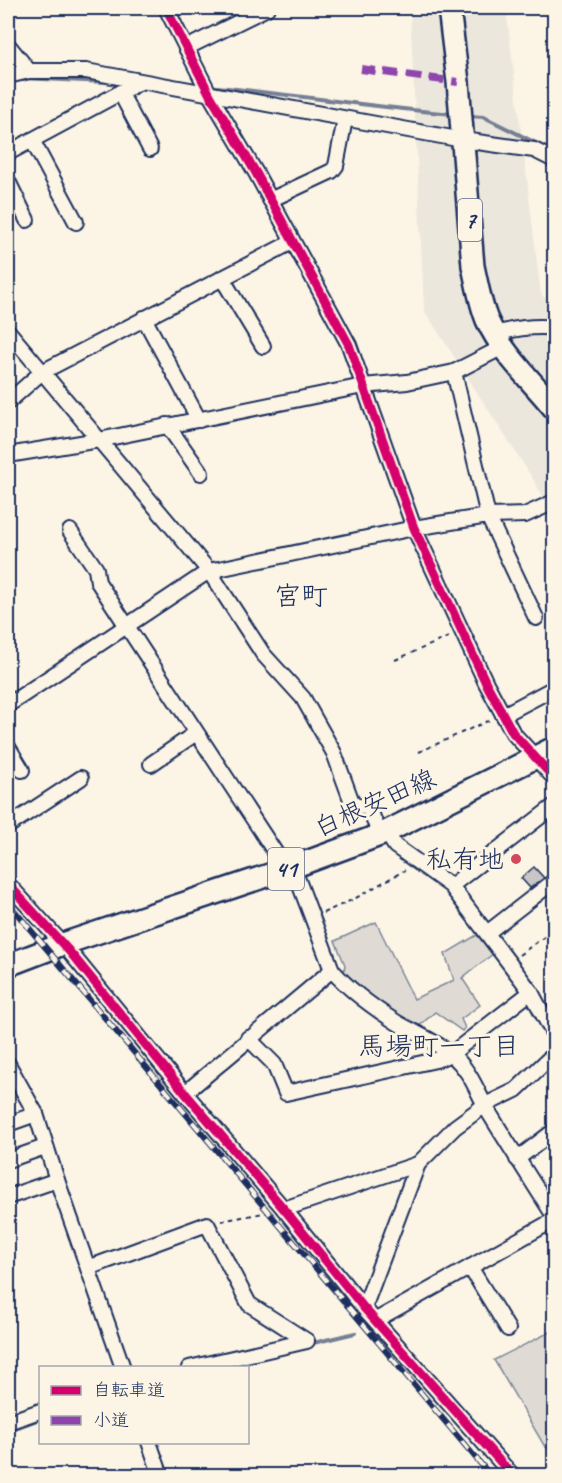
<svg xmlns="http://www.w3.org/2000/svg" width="562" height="1483" viewBox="0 0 562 1483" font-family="Caveat,'Klee One',sans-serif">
	<rect width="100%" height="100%" fill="#fcf5e5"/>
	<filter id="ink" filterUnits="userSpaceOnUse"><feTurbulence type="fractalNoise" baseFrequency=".0167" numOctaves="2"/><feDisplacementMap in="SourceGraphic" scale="12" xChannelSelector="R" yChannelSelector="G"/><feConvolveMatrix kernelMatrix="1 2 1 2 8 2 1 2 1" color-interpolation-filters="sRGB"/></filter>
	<g filter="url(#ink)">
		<path fill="#ece7dc" d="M410,8H506L541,294L554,307V517L533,479L424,310Z"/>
		<g fill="#dfdbd4" stroke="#7d8599" stroke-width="1.5">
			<path d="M376,922L414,999L454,980L445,954L477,935L493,954L462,978L480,1005L461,1019L465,1028L462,1031L435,1012L417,1028L394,1016L343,976L345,965L335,941Z"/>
			<path d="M554,1330V1449L552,1450L545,1447L494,1360Z"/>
		</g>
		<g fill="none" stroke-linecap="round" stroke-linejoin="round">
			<g stroke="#767f94" stroke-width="4">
				<path d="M21,78L106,82L124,86"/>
				<path d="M208,86C291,94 372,107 454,114"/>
				<path d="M468,116L484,117L554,152"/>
				<path d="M309,1344L355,1333"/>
				<path d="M8,1431L40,1419"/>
			</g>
		</g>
		<path fill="#c8c7c6" stroke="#1b2f5e" stroke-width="1.5" d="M534,867L544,878L530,888L521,878Z"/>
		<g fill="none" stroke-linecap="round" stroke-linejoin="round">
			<defs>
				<g id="minor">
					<path d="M166,8L210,95L256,173L349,345L414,528L486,683L513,733L554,778"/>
					<path d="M8,45L29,71"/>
					<path d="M186,48L267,8"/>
					<path d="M8,76L29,71H86L463,140L534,150L554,160"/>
					<path d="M120,92L150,149"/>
					<path d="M32,140L76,222"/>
					<path d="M8,153L140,82"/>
					<path d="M8,181L27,220"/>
					<path d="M270,200L332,171L336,166L345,119"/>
					<path d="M222,278L263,346"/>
					<path d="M144,318L199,420"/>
					<path d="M8,331L209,571L263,654L303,698L334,753L353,805L369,808L380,835"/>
					<path d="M494,334C514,329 534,325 554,328"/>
					<path d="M454,372L488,516L536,618"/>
					<path d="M8,402L42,372L292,242"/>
					<path d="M167,425L201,473"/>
					<path d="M8,455L99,440L363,386L407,382L454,372L503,347"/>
					<path d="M70,531L96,569L98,582L286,869"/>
					<path d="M8,705L209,571L414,528L488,516L525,515L554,502"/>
					<path d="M503,715L554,688"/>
					<path d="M8,747L22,770"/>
					<path d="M151,764L196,733"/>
					<path d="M8,826L81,778"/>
					<path d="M386,832L395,846L451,886L531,992L554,1035"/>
					<path d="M293,867L332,970C349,990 374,1008 396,1022C414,1033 434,1040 451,1054C471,1071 476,1090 488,1111C510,1147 532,1181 554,1216"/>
					<path d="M8,884L69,951L185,1093L284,1209L364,1308L513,1476"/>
					<path d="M451,886L554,806"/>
					<path d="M487,933L554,881"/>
					<path d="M248,1038L274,1064L286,1093L436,1060L451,1054L531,992"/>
					<path d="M8,1064L36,1114L57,1180L123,1368"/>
					<path d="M185,1093L332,970"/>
					<path d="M8,1124L36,1114"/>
					<path d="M517,1159L554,1131"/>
					<path d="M8,1160L45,1147"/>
					<path d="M8,1197L57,1180"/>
					<path d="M284,1209L418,1164L455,1127L485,1105L516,1090L554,1054"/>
					<path d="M470,1267L508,1329"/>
					<path d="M88,1268L207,1224L249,1304L307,1341L189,1368"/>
					<path d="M364,1308L418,1164"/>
					<path d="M376,1320L554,1220"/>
					<path d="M8,1422L40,1411"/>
					<path d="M149,1442L161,1476"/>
				</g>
				<g id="primary">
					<path d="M449,8L458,82L473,266C477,284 480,303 487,320C502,353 531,380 554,408"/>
					<path d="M8,965L63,944L293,867L380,835L554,748"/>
				</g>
			</defs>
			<use href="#minor" stroke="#1b2f5e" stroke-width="18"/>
			<use href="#primary" stroke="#1b2f5e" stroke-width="26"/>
			<g stroke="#1b2f5e" stroke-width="2" stroke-dasharray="4.5 4.5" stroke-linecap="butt">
				<path d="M395,660L451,636"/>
				<path d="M419,752L490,720"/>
				<path d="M323,913L354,899L405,870"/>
				<path d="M519,955L554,930"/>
				<path d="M221,1221L269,1212"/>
			</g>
			<use href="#minor" stroke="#fcf5e5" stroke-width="14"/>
			<use href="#primary" stroke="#fcf5e5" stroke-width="21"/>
			<defs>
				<path id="rail" d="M8,903L491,1476"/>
			</defs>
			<use href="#rail" stroke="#1b2f5e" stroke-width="6"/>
			<use href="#rail" stroke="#fcf5e5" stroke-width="4" stroke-dasharray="11" stroke-linecap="butt"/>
			<path stroke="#8e44ad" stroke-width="8" stroke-dasharray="15 8" stroke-linecap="butt" d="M361,69L458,82"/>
			<defs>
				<g id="cycleway">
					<path d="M166,8L210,95L256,173L349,345L414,528L486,683L513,733L554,778"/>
					<path d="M8,884L69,951L185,1093L284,1209L364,1308L513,1476"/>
				</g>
			</defs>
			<use href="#cycleway" stroke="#fcf5e5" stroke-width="13"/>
			<use href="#cycleway" stroke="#d6006c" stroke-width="9"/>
		</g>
	</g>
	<circle fill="#d1495b" stroke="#fcf5e5" stroke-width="2" cx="516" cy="859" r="6"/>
	<g text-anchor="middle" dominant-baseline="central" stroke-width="6" stroke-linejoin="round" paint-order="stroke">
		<g fill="#fcf5e5" stroke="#5e6a86" stroke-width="1.5">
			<rect x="458" y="199" width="24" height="42" rx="4.5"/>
			<rect x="268" y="848" width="36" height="42" rx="4.5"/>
		</g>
		<g font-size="24" font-weight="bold" fill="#1b2f5e">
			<text x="470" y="220">7</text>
			<text x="286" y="869">41</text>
		</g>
		<g font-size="26" fill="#1b2f5e" stroke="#fcf5e5">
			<text transform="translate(375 803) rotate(-24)">白根安田線</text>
		</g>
		<g font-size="26" fill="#1b2f5e" stroke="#fcf5e5" text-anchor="end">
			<text x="504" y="859">私有地</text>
		</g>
		<g font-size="27" fill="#1b2f5e" stroke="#fcf5e5">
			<text x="301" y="596">宮町</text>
			<text x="439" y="1046">馬場町一丁目</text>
		</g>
	</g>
	<rect width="562" height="1483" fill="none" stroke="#fcf5e5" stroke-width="30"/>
	<rect x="15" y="15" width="532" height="1453" fill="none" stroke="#1b2f5e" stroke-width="2" filter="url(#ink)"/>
	<rect x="39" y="1366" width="210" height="78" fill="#fcf5e5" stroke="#a2a6af" stroke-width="1.5"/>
	<rect x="51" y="1386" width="30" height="9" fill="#d6006c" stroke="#a2a6af" stroke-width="1.5"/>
	<text x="93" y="1396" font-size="18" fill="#1b2f5e">自転車道</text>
	<rect x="51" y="1416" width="30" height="9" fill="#8e44ad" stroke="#a2a6af" stroke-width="1.5"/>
	<text x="93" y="1426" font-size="18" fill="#1b2f5e">小道</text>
</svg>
